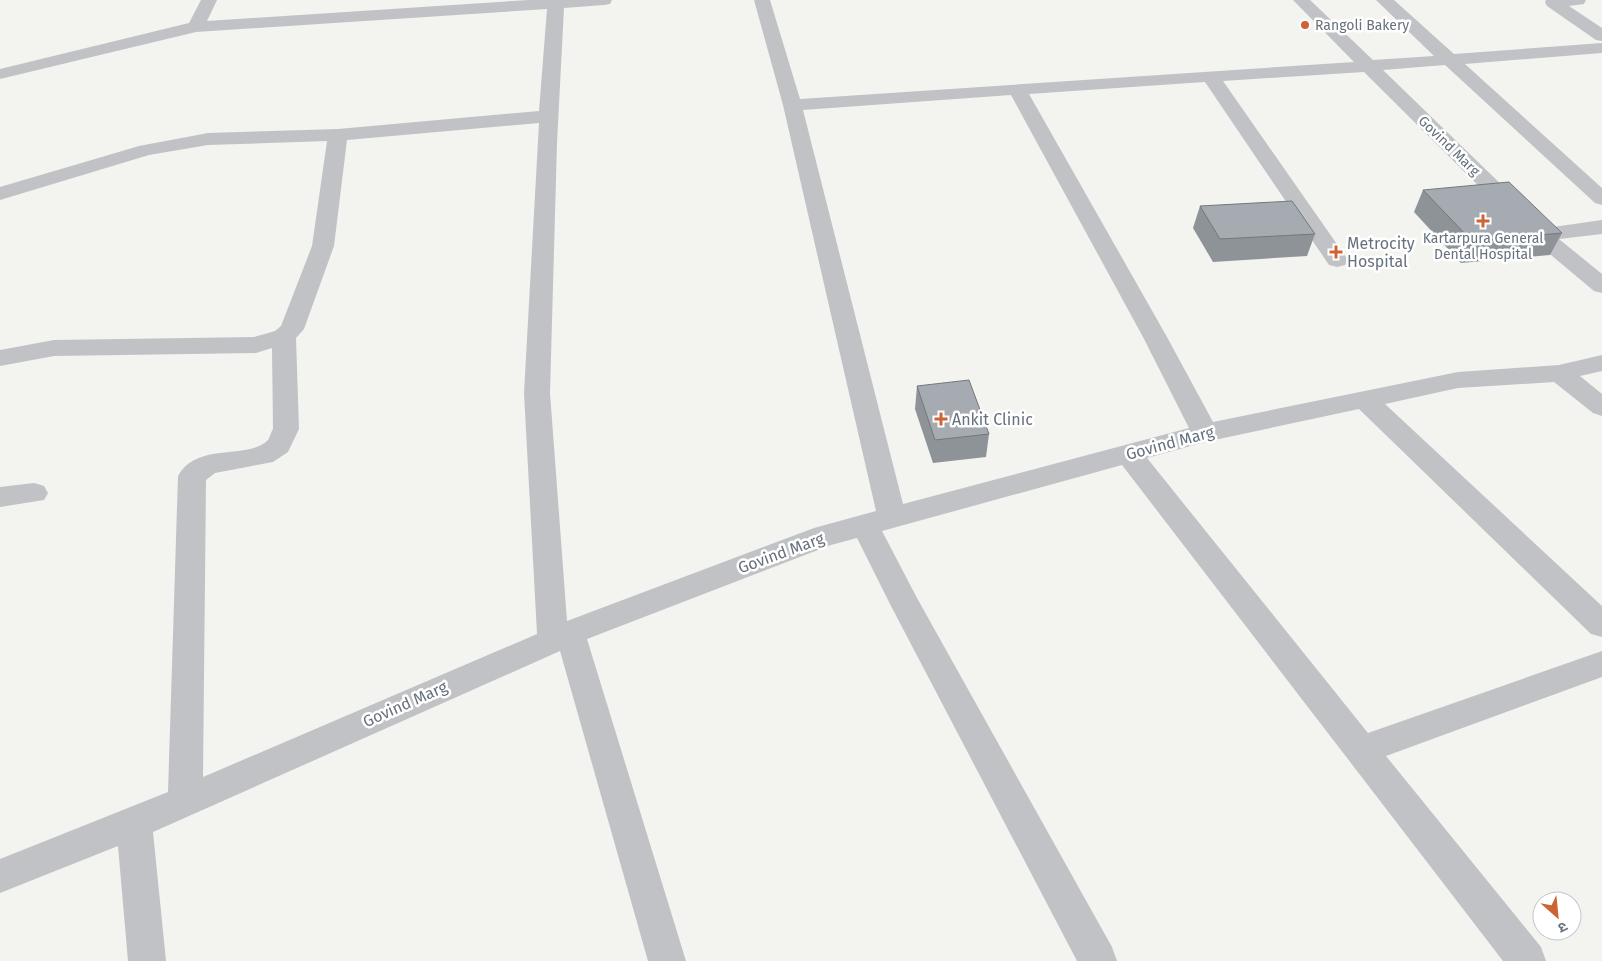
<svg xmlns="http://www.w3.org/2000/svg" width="1602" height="961" viewBox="0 0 1602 961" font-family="'Fira Sans','Noto Sans Devanagari',sans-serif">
	<rect width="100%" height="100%" fill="#f3f3f0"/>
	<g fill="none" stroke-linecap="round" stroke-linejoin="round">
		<g fill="#c0c2c5" fill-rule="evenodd">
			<path d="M201,0H217L207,21L529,0H612L610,4L604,5L564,8L557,143L550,393L567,621L814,528L876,511L783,105L754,0H770L800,99L1354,62L1293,0H1310L1373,60L1434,56L1376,0H1394L1454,54L1602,43V53L1465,64L1602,188V205L1595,203L1445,65L1383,70L1546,228L1602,220V234L1559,239L1602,274V293L1594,291L1533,240L1364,72L1223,81L1348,260L1345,265L1337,267L1329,265L1205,82L1029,94L1167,337L1213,422L1458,372L1559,365L1602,355V371L1580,376L1602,394V416L1593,413L1554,382L1458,388L1385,404L1602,606V637L1591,634L1359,409L1205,442L1147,458L1368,733L1602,651V677L1386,756L1541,947L1546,961H1503L1122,465L882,531L917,598L1112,947L1117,961H1077L891,606L857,538L831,545L587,639L686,961H648L560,651L153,832L166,961H128L118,846L0,893V859L168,792L178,476C198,441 247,461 268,440C270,437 271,432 273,429L272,348L256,353L54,356L0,366V350L54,340L254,337L275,331L281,326L312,246L327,141L208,145L149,155L0,200V187L139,146L208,133L338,129L539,111L547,9L196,32L0,79V69L189,23ZM1011,95L1143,337L1189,428L903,504L803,110ZM539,123L524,393L537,634L203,777L206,480L215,473L273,462L288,452L299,429L296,338L304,329L334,246L347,140Z"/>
			<path d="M1546,0H1586L1584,4L1569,6L1602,28V41L1596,40L1547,6L1545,2Z"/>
			<path d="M34,483L44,486L48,493L44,500L0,507V487Z"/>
		</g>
	</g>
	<g fill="#8e9397">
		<path d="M1423,190L1562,233L1550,255L1461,263L1414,212Z"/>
		<path d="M1200,206L1315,234L1307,256L1213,262L1193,228Z"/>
		<path d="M917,386L989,434L986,457L933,463L915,409Z"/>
	</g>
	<g fill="#a5abb0" stroke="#74787b">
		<path d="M1509,182L1562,233L1472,241L1423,190Z"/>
		<path d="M1292,201L1315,234L1220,239L1200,206Z"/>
		<path d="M969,380L989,434L935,440L917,386Z"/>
	</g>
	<g fill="#ce6435" stroke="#fff" stroke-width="2">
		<circle cx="1305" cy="25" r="5"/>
		<path d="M1480.5 213.5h5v5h5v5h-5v5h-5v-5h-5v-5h5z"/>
		<path d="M1333.5 244.5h5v5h5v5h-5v5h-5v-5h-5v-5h5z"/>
		<path d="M938.5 411.5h5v5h5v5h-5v5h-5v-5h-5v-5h5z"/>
	</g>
	<g text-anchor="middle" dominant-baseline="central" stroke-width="5" stroke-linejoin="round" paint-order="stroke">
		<g font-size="14" fill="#66717e" stroke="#fff" text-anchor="start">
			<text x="1315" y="25">Rangoli Bakery</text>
			<text x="1483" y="238" text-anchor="middle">Kartarpura General<tspan x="1483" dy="16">Dental Hospital</tspan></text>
		</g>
		<g font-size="14" fill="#66717e" stroke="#fff">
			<text transform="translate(1449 146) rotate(44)">Govind Marg</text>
		</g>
		<g font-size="16" fill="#66717e" stroke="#fff" text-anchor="start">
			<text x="1347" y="243">Metrocity<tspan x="1347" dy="18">Hospital</tspan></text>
			<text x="952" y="419">Ankit Clinic</text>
		</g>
		<g font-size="16" fill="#66717e" stroke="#fff">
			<text transform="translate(1170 443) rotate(-15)">Govind Marg</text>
			<text transform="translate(781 553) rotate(-20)">Govind Marg</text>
			<text transform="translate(405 704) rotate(-24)">Govind Marg</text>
		</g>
	</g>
	<g transform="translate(1557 916) rotate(153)"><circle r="24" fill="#ffffff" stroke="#c2c6cb"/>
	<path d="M0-4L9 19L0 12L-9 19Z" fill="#ce6435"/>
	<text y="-8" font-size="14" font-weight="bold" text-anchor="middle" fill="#66717e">उ</text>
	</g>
</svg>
